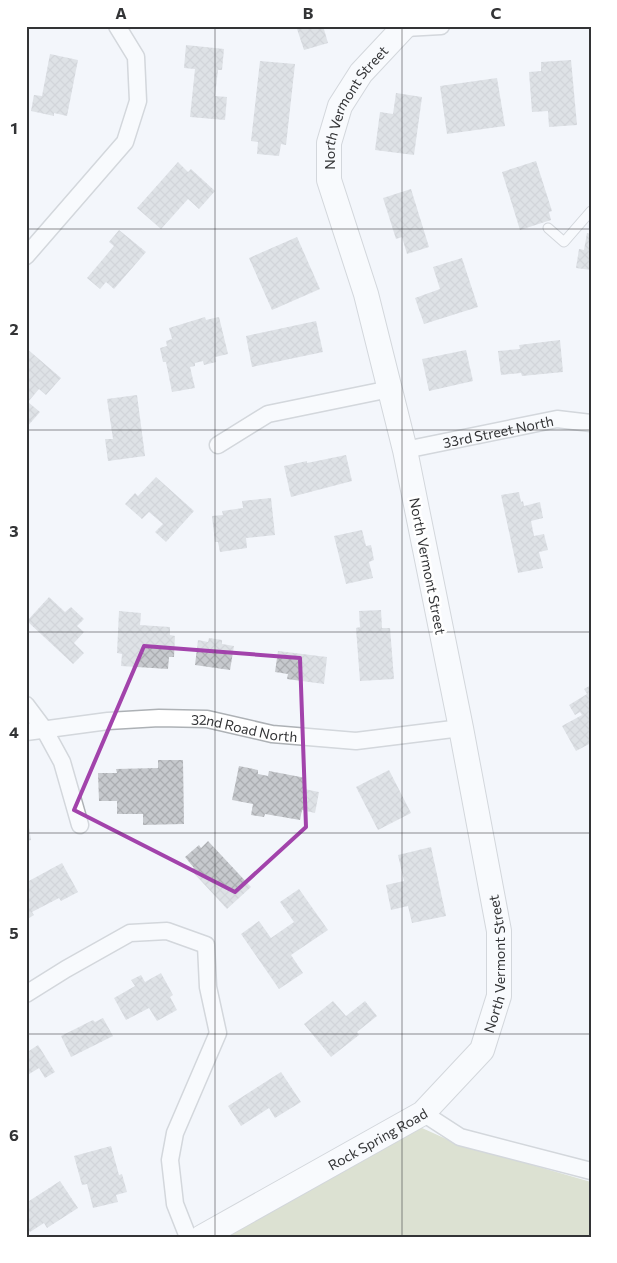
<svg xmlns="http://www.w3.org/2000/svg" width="617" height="1263" viewBox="0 0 617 1263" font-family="Commissioner,sans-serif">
	<defs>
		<pattern id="building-cross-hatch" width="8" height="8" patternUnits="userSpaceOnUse" patternTransform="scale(1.25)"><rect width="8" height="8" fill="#c6c9cd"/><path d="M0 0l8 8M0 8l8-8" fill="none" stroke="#abadb1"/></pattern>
	</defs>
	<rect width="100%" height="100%" fill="#f3f6fb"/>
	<path fill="#c0c89f" d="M406,1128H422L453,1142L591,1182V1237H218Z"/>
	<g fill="url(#building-cross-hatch)">
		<path d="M296,26H323L328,43L304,50Z"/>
		<path d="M186,45L224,49L222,70H218L215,96L227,97L225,120L190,117L195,69L184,68Z"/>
		<path d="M50,54L78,60L67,116L54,113V116L31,111L34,95L42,96Z"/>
		<path d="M571,60L577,125L549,127L548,111L532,112L529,72L541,71V62Z"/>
		<path d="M260,61L295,64L286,145L281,144L279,156L257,154L258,142L251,141Z"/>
		<path d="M497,78L505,126L447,134L440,86Z"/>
		<path d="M396,93L422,97L414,155L375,150L380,112L393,114Z"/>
		<path d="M536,161L552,211L549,212L551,220L520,230L502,172Z"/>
		<path d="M178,162L188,172L191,169L215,191L199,209L188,199L161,229L137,208Z"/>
		<path d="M411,189L429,247L407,254L402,237L396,239L383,198Z"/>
		<path d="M119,230L146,252L114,289L106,282L100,289L87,278L114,246L109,242Z"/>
		<path d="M587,233L591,234V270L576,268L579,249L584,250Z"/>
		<path d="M297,237L320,289L272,310L249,258Z"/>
		<path d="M462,258L478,307L424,324L415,298L440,289L433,267Z"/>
		<path d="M205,317L206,320L219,317L228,354L215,357L216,362L204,365L203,361L195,363V366L190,367L195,388L172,392L166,362H163L160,348L167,346L166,341L172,339L169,328Z"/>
		<path d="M316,321L323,352L252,367L246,336Z"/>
		<path d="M560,340L563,372L522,376L521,373L501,375L498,351L520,349L519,345Z"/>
		<path d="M26,348L61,378L46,395L39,389L28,402L40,412L26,428Z"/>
		<path d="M466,350L473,381L429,391L422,359Z"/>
		<path d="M137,395L145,456L108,461L105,439H113L107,399Z"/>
		<path d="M346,455L352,481L291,497L284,466L307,461V463Z"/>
		<path d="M156,477L194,511L166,542L155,532L163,524L149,512L142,519L125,504L135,493L138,496Z"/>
		<path d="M519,492L521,502L523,501L524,506L540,502L543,518L531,521L534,536L544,534L548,550L539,552L543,568L518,573L501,495Z"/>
		<path d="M271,498L275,535L246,538L247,548L220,552L218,542H215L212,516L223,515L222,511L243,508L242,501Z"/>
		<path d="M362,530L366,546L371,545L374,560L369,562L373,578L346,584L334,536Z"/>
		<path d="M49,597L65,612L71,607L84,619L77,626L84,632L74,643L84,653L73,664L27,621Z"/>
		<path d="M381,610L382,628H390L394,679L360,681L356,628L360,627L359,611Z"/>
		<path d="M119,611L141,613L140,625L170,627V635L175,636L174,657H169L168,669L121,666L122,654L117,653Z"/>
		<path d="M209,638L222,640V644L234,646L230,670L195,665L198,640L208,642Z"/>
		<path d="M278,651L327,657L324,684L287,679L288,674L275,672Z"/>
		<path d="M591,685V743L576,751L562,726L582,715L580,712L575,715L569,705L587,694L584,689Z"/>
		<path d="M158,760H183L184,824L143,825V814H117V801H99L98,773H117L116,769L158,768Z"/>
		<path d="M239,766L258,770V774L268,776L269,771L306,778L304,789L319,792L315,813L302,810L300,820L265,814L264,817L251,815L253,804L232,800Z"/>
		<path d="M389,770L411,813L378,830L356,787Z"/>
		<path d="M27,815L31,840L26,841V816Z"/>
		<path d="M208,841L251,887L227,909L191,870L194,868L185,857L199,845L201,848Z"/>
		<path d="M431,847L446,916L412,923L408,906L391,910L386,885L404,881L398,855Z"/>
		<path d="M62,863L78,892L61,901L59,898L32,912L34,915L26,920V889L29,887L27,882Z"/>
		<path d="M299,889L328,930L291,955L303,973L279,989L241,934L259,921L271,938L294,922L280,902Z"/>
		<path d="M161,973L173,995L170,997L177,1010L157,1021L149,1008L126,1020L114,998L135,986L131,980L141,975L145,982Z"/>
		<path d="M333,1001L346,1016L365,1001L377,1016L357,1032L359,1035L331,1057L304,1024Z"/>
		<path d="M103,1018L113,1036L71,1057L61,1036L93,1020L95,1022Z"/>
		<path d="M38,1045L55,1072L45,1078L39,1068L26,1076V1053Z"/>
		<path d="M281,1072L301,1102L275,1118L269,1108L241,1126L228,1106Z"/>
		<path d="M111,1146L119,1175L122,1174L127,1192L116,1195L118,1202L93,1208L87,1184L82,1185L74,1156Z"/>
		<path d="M60,1181L78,1208L47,1228L44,1223L30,1232L26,1226V1203Z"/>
	</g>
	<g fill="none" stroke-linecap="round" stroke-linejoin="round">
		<defs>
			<path id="lane" d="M548,228L564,242L591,211"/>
			<g id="street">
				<path d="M405,28L441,26"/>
				<path d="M26,256L125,142L138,101L136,57L117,26"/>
				<path d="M218,445L268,414L390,389"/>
				<path id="s1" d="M405,450L557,419L591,423"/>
				<path d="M26,705L44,729L62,762L80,825"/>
				<path id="s2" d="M26,732L108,721L159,718L207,719L272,734L356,741L461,728"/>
				<path d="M26,994L66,969L130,933L167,931L206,945L208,987L218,1033L175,1133L170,1160L175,1204L188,1237"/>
				<path d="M423,1113L460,1137L591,1171"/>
			</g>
			<g id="secondary">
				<path id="s3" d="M202,1237L423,1113L482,1050L499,996V931L461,728L405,450L366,294L329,180V143L340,106L361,73L405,26"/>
			</g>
		</defs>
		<use href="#lane" stroke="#adb1b5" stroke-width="11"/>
		<use href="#street" stroke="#adb1b5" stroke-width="19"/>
		<use href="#secondary" stroke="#adb1b5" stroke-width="26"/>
		<use href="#lane" stroke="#fff" stroke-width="9"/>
		<use href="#street" stroke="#fff" stroke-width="16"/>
		<use href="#secondary" stroke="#fff" stroke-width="24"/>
	</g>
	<path d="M0 0H617V1263H0ZM144,646L300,658L306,827L235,892L74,810Z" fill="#f3f6fb" fill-opacity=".55" fill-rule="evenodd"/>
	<path fill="none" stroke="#a243ab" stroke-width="4" stroke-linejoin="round" d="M144,646L300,658L306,827L235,892L74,810Z"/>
	<path fill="none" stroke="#333436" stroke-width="1" stroke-opacity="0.55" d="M215,26V1237M402,26V1237M26,229H591M26,430H591M26,632H591M26,833H591M26,1034H591"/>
	<g text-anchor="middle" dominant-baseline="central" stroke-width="5" stroke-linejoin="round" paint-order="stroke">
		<g font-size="14" fill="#333436" stroke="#fff">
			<text stroke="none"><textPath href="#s3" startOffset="1312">North Vermont Street</textPath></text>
			<text stroke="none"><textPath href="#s1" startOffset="95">33rd Street North</textPath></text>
			<text transform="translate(428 566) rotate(79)">North Vermont Street</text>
			<text stroke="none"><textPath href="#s2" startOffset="220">32nd Road North</textPath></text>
			<text stroke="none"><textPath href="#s3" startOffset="428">North Vermont Street</textPath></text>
			<text stroke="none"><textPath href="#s3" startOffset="201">Rock Spring Road</textPath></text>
		</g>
	</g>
	<rect width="617" height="1263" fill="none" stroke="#ffffff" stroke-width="55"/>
	<rect x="28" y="28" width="562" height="1208" fill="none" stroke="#333436" stroke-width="2"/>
	<g font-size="16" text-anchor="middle" font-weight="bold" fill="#333436">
		<text x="121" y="19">A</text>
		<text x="308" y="19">B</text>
		<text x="496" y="19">C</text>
		<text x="14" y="134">1</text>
		<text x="14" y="335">2</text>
		<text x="14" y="537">3</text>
		<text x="14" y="738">4</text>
		<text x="14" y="939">5</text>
		<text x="14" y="1141">6</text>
	</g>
</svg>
